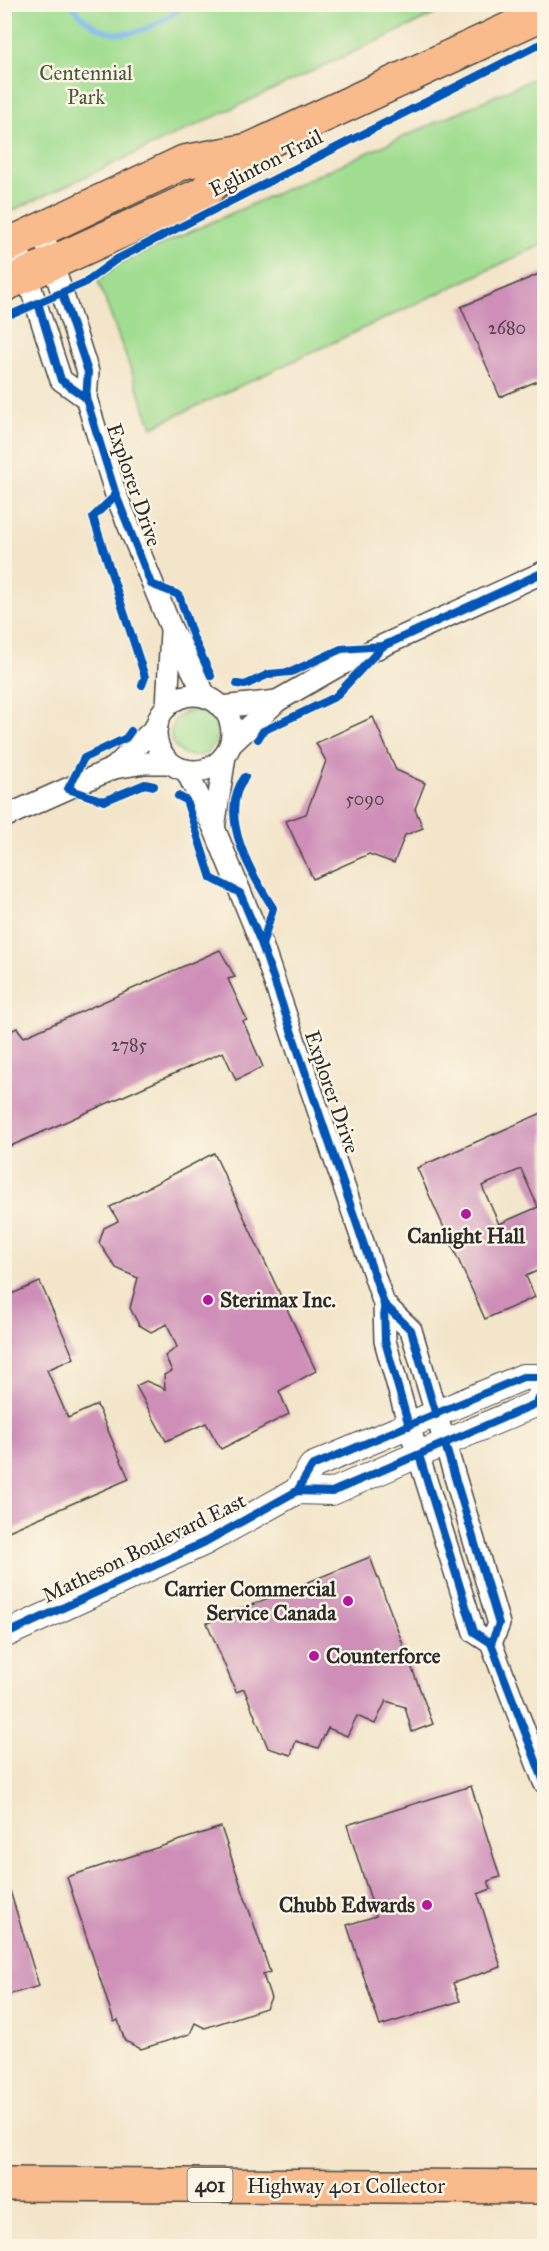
<svg xmlns="http://www.w3.org/2000/svg" width="549" height="2251" viewBox="0 0 549 2251" font-family="'IM FELL Great Primer',serif">
	<rect width="100%" height="100%" fill="#fcf5e5"/>
	<filter id="ink" filterUnits="userSpaceOnUse"><feTurbulence type="fractalNoise" baseFrequency=".0167" numOctaves="2"/><feDisplacementMap in="SourceGraphic" scale="12" xChannelSelector="R" yChannelSelector="G"/><feConvolveMatrix kernelMatrix="1 2 1 2 8 2 1 2 1" color-interpolation-filters="sRGB"/></filter>
	<filter id="wash" filterUnits="userSpaceOnUse"><feTurbulence type="fractalNoise" baseFrequency=".008" numOctaves="4" result="noise"/><feDisplacementMap in="SourceGraphic" scale="24" xChannelSelector="R" yChannelSelector="G"/><feGaussianBlur stdDeviation="1.35" result="paint"/><feColorMatrix in="noise" values="0 0 0 0 0 0 0 0 0 0 0 0 0 0 0 0 0 1.4 0 .05"/><feComposite in="paint" operator="in"/></filter>
	<g filter="url(#wash)">
		<rect width="100%" height="100%" fill="#f3e5ca"/>
		<g fill="#a0dd91" stroke="#66845e" stroke-width="1.5">
			<path d="M5,4H455V5L5,214Z"/>
			<path d="M544,74V244L152,427L98,281L118,264Z"/>
			<circle cx="194" cy="733" r="23"/>
		</g>
		<g fill="none" stroke-linecap="round" stroke-linejoin="round">
			<path stroke="#7cb8ee" stroke-width="5" d="M71,4C106,50 146,36 186,4"/>
		</g>
		<g id="blocks">
			<g fill="#ce8eb7" fill-rule="evenodd">
				<path d="M544,272V378L500,397L461,307Z"/>
				<path d="M373,717L396,770L425,783L415,809L423,828L405,835L394,863L369,854L313,879L286,821L306,814L326,761L316,743Z"/>
				<path d="M220,950L235,977L228,979L247,1020L243,1021L263,1067L236,1080L223,1052L4,1149V1034L17,1028L24,1037Z"/>
				<path d="M544,1112V1268L526,1276L535,1297L485,1319L417,1168ZM521,1169L538,1207L499,1224L482,1186Z"/>
				<path d="M214,1153L316,1371L279,1391L289,1414L221,1449L206,1423L166,1441L136,1386L146,1381L165,1389L164,1375L172,1371L165,1356L177,1347L167,1324L151,1332L139,1325L130,1308L138,1278L116,1268L99,1243L104,1228L118,1221L110,1207Z"/>
				<path d="M40,1282L74,1358L47,1370L68,1418L97,1405L129,1479L4,1533V1297Z"/>
				<path d="M370,1557L433,1724L412,1732L405,1707L386,1701L375,1724L357,1716L347,1736L328,1728L318,1748L296,1741L291,1755L268,1748L244,1689L236,1692L207,1623Z"/>
				<path d="M471,1786L500,1877L488,1881L491,1889L478,1894L501,1967L453,1983L460,2001L380,2026L347,1925L376,1916L347,1825Z"/>
				<path d="M221,1827L270,1972L263,1975L271,1998L266,2008L205,2028L195,2023L190,2034L141,2049L125,2041L118,2020L114,2022L67,1877Z"/>
				<path d="M4,1884H8L39,1986L4,1996Z"/>
			</g>
		</g>
	</g>
	<g filter="url(#ink)">
		<use href="#blocks" fill-opacity="0" stroke="#494743" stroke-width="1.5"/>
		<g fill="none" stroke-linecap="round" stroke-linejoin="round">
			<defs>
				<g id="minor">
					<path d="M42,231L88,372L86,398L116,495L171,628L206,697"/>
					<path d="M16,243L61,380L86,398"/>
					<circle cx="194" cy="733" r="38"/>
					<path d="M167,707L171,632"/>
					<path d="M221,707L277,701"/>
					<path d="M230,745L277,701L338,666L544,572"/>
					<path d="M114,768L157,726"/>
					<path d="M186,770L214,828L262,945L384,1304L385,1341L409,1426L474,1632L491,1643L544,1782"/>
					<path d="M4,817L114,768L145,763H170"/>
					<path d="M214,828L225,756"/>
					<path d="M384,1304L411,1330L499,1624L491,1643"/>
				</g>
				<g id="tertiary">
					<path d="M297,1491L312,1466L523,1377H544"/>
					<path d="M4,1635L205,1542L297,1491L332,1492L535,1404L544,1392"/>
				</g>
				<g id="primary">
					<path d="M4,247L184,162L249,150L544,13"/>
					<path d="M4,285L202,194L249,150"/>
				</g>
				<path id="motorway" d="M4,2184L544,2187"/>
			</defs>
			<use href="#minor" stroke="#494743" stroke-width="24"/>
			<use href="#tertiary" stroke="#494743" stroke-width="28"/>
			<use href="#primary" stroke="#494743" stroke-width="36"/>
			<use href="#motorway" stroke="#494743" stroke-width="36"/>
			<use href="#minor" stroke="#fff" stroke-width="21"/>
			<use href="#tertiary" stroke="#fff" stroke-width="26"/>
			<use href="#primary" stroke="#fabb8c" stroke-width="33"/>
			<use href="#motorway" stroke="#fabb8c" stroke-width="33"/>
			<defs>
				<g id="cycleway">
					<path d="M62,293L88,372L86,398L116,495L151,584L179,595L193,637L211,676"/>
					<path d="M38,303L61,380L86,398"/>
					<path d="M4,315L15,313L84,283L117,259L544,42"/>
					<path d="M116,495L93,517L145,677L142,685"/>
					<path d="M237,684L245,685L269,674L291,672L341,649L383,646L544,572"/>
					<path d="M131,731L126,738L84,758L68,789L104,801L145,784L154,786"/>
					<path d="M258,739L263,731L335,697L383,646"/>
					<path d="M245,777C216,815 252,875 273,908L262,945"/>
					<path d="M178,796L186,800L211,878L240,893L262,945L384,1304L385,1341L409,1426"/>
					<path d="M384,1304L411,1330L436,1415"/>
					<path d="M445,1444L499,1624L491,1643"/>
					<path d="M419,1455L474,1632L491,1643L544,1782"/>
					<path d="M297,1491L312,1466L523,1377H544"/>
					<path d="M4,1635L205,1542L297,1491L332,1492L535,1404L544,1392"/>
				</g>
			</defs>
			<use href="#cycleway" stroke="#fcf5e5" stroke-width="11"/>
			<use href="#cycleway" stroke="#0057b8" stroke-width="8"/>
		</g>
	</g>
	<g fill="#b5179e" stroke="#fcf5e5" stroke-width="2">
		<circle cx="466" cy="1214" r="6"/>
		<circle cx="208" cy="1300" r="6"/>
		<circle cx="348" cy="1601" r="6"/>
		<circle cx="314" cy="1656" r="6"/>
		<circle cx="427" cy="1905" r="6"/>
	</g>
	<g text-anchor="middle" dominant-baseline="central" stroke-width="5" stroke-linejoin="round" paint-order="stroke">
		<g font-size="18" fill="#54444e">
			<text x="507" y="328">2680</text>
			<text x="365" y="799">5090</text>
			<text x="129" y="1045">2785</text>
		</g>
		<rect fill="#fcf5e5" stroke="#6a6863" stroke-width="1.5" x="187.5" y="2168" width="45" height="34" rx="4.5"/>
		<g font-size="20" font-weight="bold" fill="#2b2b2b">
			<text x="210" y="2185">401</text>
		</g>
		<g font-size="21" fill="#485844" stroke="#fcf5e5">
			<text x="86" y="73">Centennial<tspan x="86" dy="24">Park</tspan></text>
		</g>
		<g font-size="21" fill="#2b2b2b" stroke="#fcf5e5">
			<text transform="translate(266 163) rotate(-27)">Eglinton Trail</text>
			<text transform="translate(134 485) rotate(71)">Explorer Drive</text>
			<text transform="translate(332 1092) rotate(71)">Explorer Drive</text>
			<text transform="translate(144 1548) rotate(-26)">Matheson Boulevard East</text>
			<text x="346" y="2186">Highway 401 Collector</text>
		</g>
		<g font-size="21" font-weight="bold" fill="#2b2b2b" stroke="#fcf5e5" text-anchor="start">
			<text x="466" y="1236" text-anchor="middle">Canlight Hall</text>
			<text x="220" y="1300">Sterimax Inc.</text>
			<text x="336" y="1589" text-anchor="end">Carrier Commercial<tspan x="336" dy="24">Service Canada</tspan></text>
			<text x="326" y="1656">Counterforce</text>
			<text x="415" y="1905" text-anchor="end">Chubb Edwards</text>
		</g>
	</g>
	<rect width="549" height="2251" fill="none" stroke="#fcf5e5" stroke-width="24"/>
</svg>
